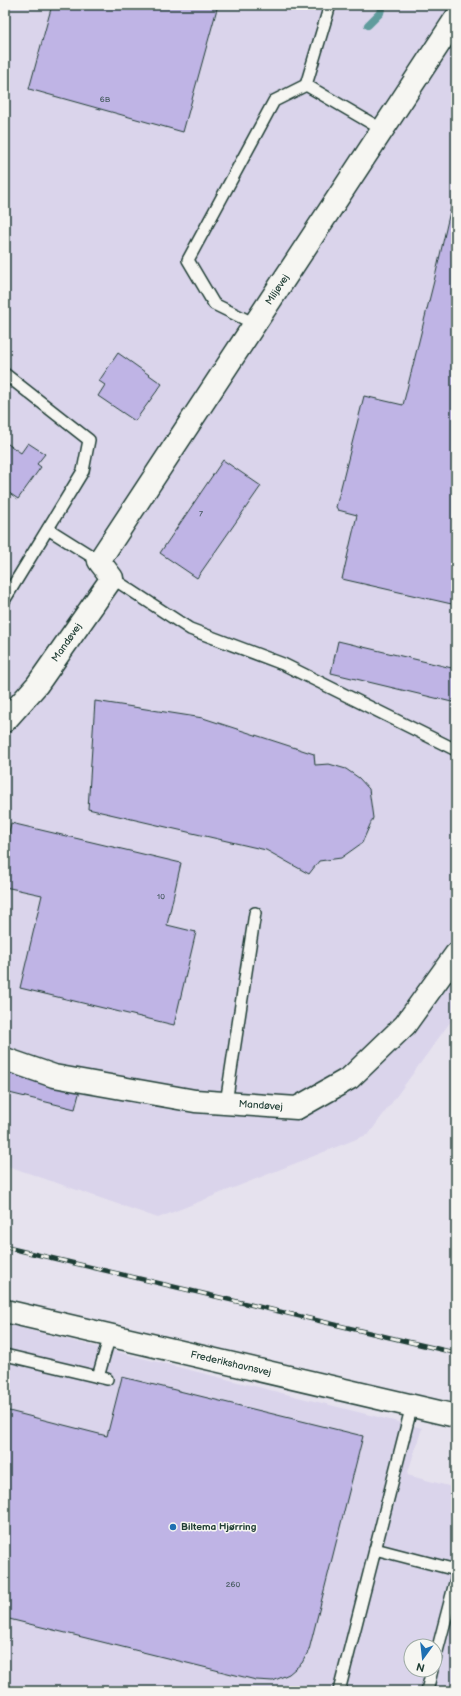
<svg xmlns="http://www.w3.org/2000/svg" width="461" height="1696" viewBox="0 0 461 1696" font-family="'Balsamiq Sans',sans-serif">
	<rect width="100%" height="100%" fill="#e6e2ee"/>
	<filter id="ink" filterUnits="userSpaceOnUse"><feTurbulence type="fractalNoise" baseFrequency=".025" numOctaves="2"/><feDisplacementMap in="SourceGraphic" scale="8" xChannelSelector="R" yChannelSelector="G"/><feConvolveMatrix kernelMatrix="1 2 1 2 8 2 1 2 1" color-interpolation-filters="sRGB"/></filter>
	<g filter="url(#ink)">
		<g fill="#dad4eb" fill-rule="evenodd">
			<path d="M5,5H456V1014L369,1134L158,1218L5,1165Z"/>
			<path d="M5,1324L422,1428L407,1475L456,1488V1691H5ZM411,1646H435V1670H411Z"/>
		</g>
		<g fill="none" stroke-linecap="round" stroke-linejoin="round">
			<path stroke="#609c9d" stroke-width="8" d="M368,25L380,13L382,5"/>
		</g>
		<g fill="#bfb4e5" stroke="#1f3d34">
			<path d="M52,5H218L183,132L29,89Z"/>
			<path d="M456,185V605L342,579L357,515L338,510L336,507L364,396L403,405L435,277Z"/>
			<path d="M118,353L162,384L135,421L98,396L105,385L99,381Z"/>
			<path d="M5,442L21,453L28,443L45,454L37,464L41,467L18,499L5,490Z"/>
			<path d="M223,460L261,486L197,578L160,553Z"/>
			<path d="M338,641L456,669V703L331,673Z"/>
			<path d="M95,701L203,718L314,754L315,765L329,764L346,769L359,778L369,789L373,818L362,843L341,858L319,861L309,874L266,850L88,809Z"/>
			<path d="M11,823L181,863L167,925L196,932L174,1025L20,988L42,895L5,887V850Z"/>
			<path d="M5,1072L80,1090L75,1109L5,1092Z"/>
			<path d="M122,1377L363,1436L309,1650L302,1663L289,1674L273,1681L256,1680L5,1618V1410L107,1436Z"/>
		</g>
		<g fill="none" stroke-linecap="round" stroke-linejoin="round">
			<defs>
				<g id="lane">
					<path d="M306,85L330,5"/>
					<path d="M255,324L214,304L188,260L274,101L306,85L383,130"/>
					<path d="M5,374L89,440L83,471L5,599"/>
					<path d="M48,529L99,561"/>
					<path d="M112,578L190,629L283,664L456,750"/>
					<path d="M226,1103L255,913"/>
					<path d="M5,1355L107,1379"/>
					<path d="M98,1377L110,1335"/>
					<path d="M375,1549L456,1570"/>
					<path d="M435,1659L456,1579"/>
					<path d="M339,1691L412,1405"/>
					<path d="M427,1691L432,1670"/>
				</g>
				<g id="street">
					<path id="s1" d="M5,721L37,685L112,578L99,561L456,18"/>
					<path id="s2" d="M5,1059L54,1076L195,1101L297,1108L350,1078L405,1025L456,954"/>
					<path id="s3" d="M5,1311L456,1416"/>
				</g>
			</defs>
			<use href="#lane" stroke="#1f3d34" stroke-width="14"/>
			<use href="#street" stroke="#1f3d34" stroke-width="25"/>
			<use href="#lane" stroke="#f6f6f2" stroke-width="11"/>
			<use href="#street" stroke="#f6f6f2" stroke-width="22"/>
			<defs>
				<path id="rail" d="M5,1247L456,1353"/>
			</defs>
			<use href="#rail" stroke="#1f3d34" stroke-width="4.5"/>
			<use href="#rail" stroke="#f6f6f2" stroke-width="3" stroke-dasharray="9" stroke-linecap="butt"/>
		</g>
	</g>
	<circle fill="#1f6fb2" stroke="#f6f6f2" stroke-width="1.5" cx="173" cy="1527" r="4"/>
	<g text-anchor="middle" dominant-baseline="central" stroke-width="3" stroke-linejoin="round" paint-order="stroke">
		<g font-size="8" fill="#475b60">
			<text x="105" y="99">6B</text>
			<text x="201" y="513">7</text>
			<text x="161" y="896">10</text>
			<text x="233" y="1584">260</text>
		</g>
		<g font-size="10" fill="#1f3d34" stroke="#f6f6f2">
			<text stroke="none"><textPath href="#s1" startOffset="525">Miljøvej</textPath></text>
			<text stroke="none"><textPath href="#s1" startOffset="100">Mandøvej</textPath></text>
			<text stroke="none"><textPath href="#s2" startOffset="261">Mandøvej</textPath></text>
			<text stroke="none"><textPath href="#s3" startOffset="232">Frederikshavnsvej</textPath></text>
		</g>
		<g font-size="10" font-weight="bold" fill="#1f3d34" stroke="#f6f6f2" text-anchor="start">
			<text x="181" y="1527">Biltema Hjørring</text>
		</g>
	</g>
	<rect width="461" height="1696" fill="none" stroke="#f6f6f2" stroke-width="20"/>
	<rect x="10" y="10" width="441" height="1676" fill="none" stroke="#1f3d34" stroke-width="1.5" filter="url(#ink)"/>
	<g transform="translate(423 1658) rotate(195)"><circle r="19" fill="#f6f6f2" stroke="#a0aca6"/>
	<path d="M0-3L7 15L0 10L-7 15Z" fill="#1f6fb2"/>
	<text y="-6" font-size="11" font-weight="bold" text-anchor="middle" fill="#1f3d34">N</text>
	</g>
</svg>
